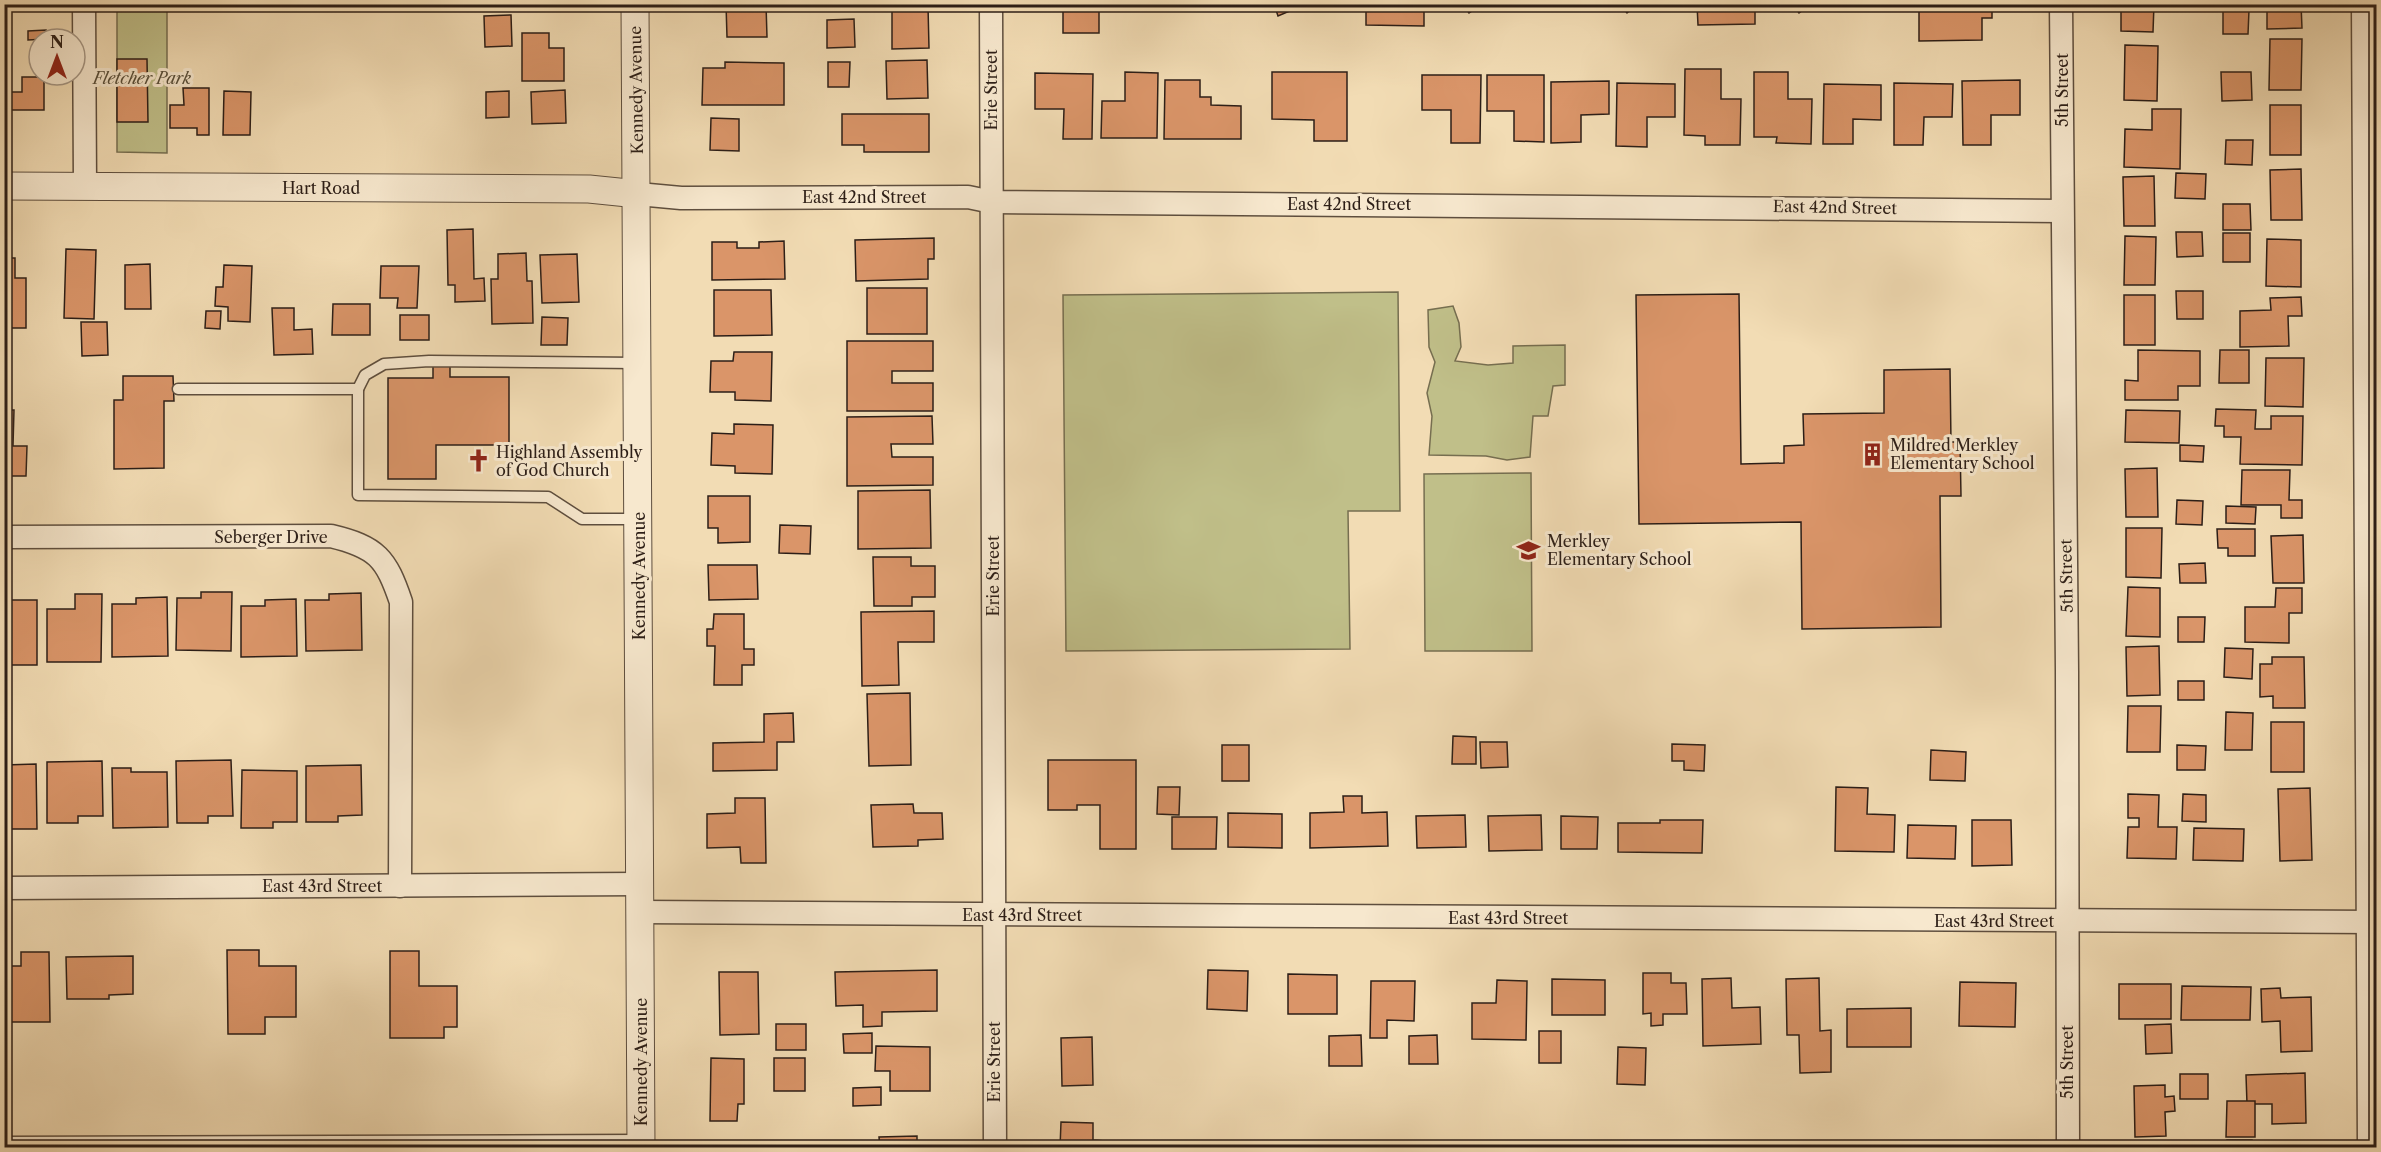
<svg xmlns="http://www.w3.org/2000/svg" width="2381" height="1152" viewBox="0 0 2381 1152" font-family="'Libre Caslon Text',serif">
	<rect width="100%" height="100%" fill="#f2dcb4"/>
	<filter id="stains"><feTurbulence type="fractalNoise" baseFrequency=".00333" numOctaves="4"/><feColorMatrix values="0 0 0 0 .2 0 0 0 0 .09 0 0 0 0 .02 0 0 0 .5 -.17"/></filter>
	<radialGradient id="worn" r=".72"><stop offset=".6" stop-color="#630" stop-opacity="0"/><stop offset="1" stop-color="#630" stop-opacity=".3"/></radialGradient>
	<g fill="#c0bf89" stroke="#766e50" stroke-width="1.5">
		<path d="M117,5H167V153L117,152Z"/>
		<path d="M1398,292L1400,511H1348L1350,649L1066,651L1063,295Z"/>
		<path d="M1453,306L1459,323L1461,347L1455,361L1488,365L1513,363V346L1565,345V385L1553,386L1548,416H1533L1530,457L1507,460L1486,456L1429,455L1432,416L1427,393L1435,362L1429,347L1428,310Z"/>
		<path d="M1531,473L1532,651H1425L1424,474Z"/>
	</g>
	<g fill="#da9569" stroke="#2c1e17" stroke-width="1.5">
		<path d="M512,4H546V8L512,9Z"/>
		<path d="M726,4H766L767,37H727Z"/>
		<rect x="1063" y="4" width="36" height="29"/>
		<path d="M1274,4H1306L1278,16Z"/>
		<path d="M1366,4H1424V26L1366,25Z"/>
		<path d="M1463,4H1482L1469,13Z"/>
		<path d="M1620,4H1637L1627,13Z"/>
		<path d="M1697,4H1755V24L1698,25Z"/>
		<path d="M1793,4H1811L1799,13Z"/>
		<path d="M1937,4H1992V18H1982V40L1919,41V7H1937Z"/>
		<path d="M2121,4H2154L2153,32L2121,31Z"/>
		<path d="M2267,4H2301L2302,28L2267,29Z"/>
		<path d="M928,6L929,48L892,49V7Z"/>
		<path d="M2223,10H2249L2248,34H2223Z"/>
		<path d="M511,15L512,46L485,47L484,16Z"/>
		<path d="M854,19L855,47L827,48V20Z"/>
		<path d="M46,30V39L28,40V31Z"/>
		<path d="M522,33H549V48H564V81H522Z"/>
		<path d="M2270,39H2302L2301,90H2269Z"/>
		<path d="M2125,45L2158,46L2157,101L2124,100Z"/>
		<path d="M117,59H147L148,122H117Z"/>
		<path d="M927,60L928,98L887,99L886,61Z"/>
		<path d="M725,62L784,63V105H702L703,68H725Z"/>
		<path d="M828,62H850L849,87H828Z"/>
		<path d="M1685,69H1721V99H1741L1740,145H1705V136L1684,135Z"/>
		<path d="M1125,72L1158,73L1157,138H1101L1102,101H1125Z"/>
		<path d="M1272,72H1347V141H1314V120L1272,119Z"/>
		<path d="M1754,72H1788V99H1812L1811,144L1776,143L1777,137H1754Z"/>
		<path d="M2221,72H2251L2252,100L2222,101Z"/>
		<path d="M1035,73L1093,74L1092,139H1063L1064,109H1035Z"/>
		<path d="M1422,75H1481L1480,143H1451V110H1422Z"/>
		<path d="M1487,75H1544V142L1514,141V111H1487Z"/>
		<path d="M4,76H8L7,92H22V77H44V110H11V119H4Z"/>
		<path d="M1165,80H1200V97H1211V105L1241,106V139H1164Z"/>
		<path d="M2020,80V115H1991V145H1963L1962,81Z"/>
		<path d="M1609,81V114L1581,115V142L1551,143V82Z"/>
		<path d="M1617,83L1675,84V117H1647V147L1616,146Z"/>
		<path d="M1894,83L1953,84L1952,117H1924L1923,145H1894Z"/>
		<path d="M1824,84L1881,85V120L1853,119V144H1823Z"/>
		<path d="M183,88H209V135H197V128H170V105H184Z"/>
		<path d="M565,90L566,123L532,124L531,92Z"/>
		<path d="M224,91L251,92L250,135H223Z"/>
		<path d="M509,91V117L486,118V92Z"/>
		<rect x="2270" y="105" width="31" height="50"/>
		<path d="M2152,109H2181L2180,169L2124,167L2125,129L2152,130Z"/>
		<path d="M842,114H929V152H864V145H842Z"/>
		<path d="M711,118L739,119V151L710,150Z"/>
		<path d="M2226,140H2253L2252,165L2225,164Z"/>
		<path d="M2301,169L2302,220H2271L2270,170Z"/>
		<path d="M2176,173L2206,174L2205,199L2175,198Z"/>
		<path d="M2154,176L2155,226H2124L2123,177Z"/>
		<path d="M2223,204H2250L2251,230H2223Z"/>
		<path d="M473,229L474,279L484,278L485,301L455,302V285H448L447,230Z"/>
		<path d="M2176,232H2202L2203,256L2177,257Z"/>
		<rect x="2223" y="233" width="27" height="29"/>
		<path d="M2125,236L2156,237L2155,285H2124Z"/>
		<path d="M934,238V259H928V279L856,281L855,240Z"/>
		<path d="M2267,239L2301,240V287L2266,286Z"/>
		<path d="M784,241L785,279L712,280V242H737V248H759V242Z"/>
		<path d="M66,249L96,250L94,319L64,318Z"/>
		<path d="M526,253L527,281H532L533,323L492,324L491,279H498V254Z"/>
		<path d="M577,254L579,302L542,303L540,255Z"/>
		<path d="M4,258H15V278H26V328H4Z"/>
		<path d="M150,264L151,309H125V265Z"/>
		<path d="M224,265L252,266L250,322L228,321V307L215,306L216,287H223Z"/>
		<path d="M381,266H419L417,308H397L398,298H380Z"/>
		<rect x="867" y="288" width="60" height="46"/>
		<path d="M714,290H771L772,335L714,336Z"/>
		<path d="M2176,291H2203V319H2177Z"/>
		<path d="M1739,294L1741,464L1784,463V446L1804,445L1803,414L1884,413V370L1950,369L1951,442H1960L1961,496H1940L1941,627L1802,629L1801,522L1639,524L1636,295Z"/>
		<rect x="2124" y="295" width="31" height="50"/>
		<path d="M2301,297L2302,316H2288L2289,346L2240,347V311L2271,310L2270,298Z"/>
		<path d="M333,304H370V335H332Z"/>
		<path d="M272,308H294V330L312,329L313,354L274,355Z"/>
		<path d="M206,311H221L220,329L205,328Z"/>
		<rect x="400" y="315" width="29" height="25"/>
		<path d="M542,317L568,318L567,345H541Z"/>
		<path d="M81,322H107L108,355L82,356Z"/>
		<path d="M847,341H933V371H892V383H933V411H847Z"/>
		<path d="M2138,350L2200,351V386H2178V400H2125V380L2138,381Z"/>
		<path d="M2220,350H2249V383H2219Z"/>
		<path d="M734,352H772L771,401L735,400V392H710L711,361H733Z"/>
		<path d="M2266,358H2304L2303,407L2265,406Z"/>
		<path d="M433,366H450V377H509V445H436V479H388V378H433Z"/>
		<path d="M123,376H173L174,401H164V468L114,469V400H123Z"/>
		<path d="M2216,409L2256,410L2255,429H2271V416H2303L2302,465L2240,464L2241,437H2224V426H2215Z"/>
		<path d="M4,410H14L13,446H27L26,476H4Z"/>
		<path d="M2126,410L2180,411L2179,443L2125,442Z"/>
		<path d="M932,416L933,444H891L892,457H933V485L847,486V417Z"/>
		<path d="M734,424L773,425L772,474L735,473V466L711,465L712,433L734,434Z"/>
		<path d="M2180,445L2204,446L2203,462L2180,461Z"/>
		<path d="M2157,468L2158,517H2126L2125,469Z"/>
		<path d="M2242,470H2290L2289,500H2302V518H2281V505H2241Z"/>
		<path d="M930,490L931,548L858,549V491Z"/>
		<path d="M708,496H750V542L718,543V528H708Z"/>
		<path d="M2177,500L2203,501L2202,525L2176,524Z"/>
		<path d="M2226,506L2256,507L2255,524L2226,523Z"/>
		<path d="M780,525L811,526L810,554L779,553Z"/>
		<path d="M2126,528H2162L2161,578L2126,577Z"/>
		<path d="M2217,529H2255V556H2228V548H2218Z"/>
		<path d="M2303,535L2304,583H2273L2271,536Z"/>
		<path d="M873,557H911V566H935V597H912V606H874Z"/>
		<path d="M2205,563L2206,583H2180L2179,564Z"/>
		<path d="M708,565H757L758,599L709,600Z"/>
		<path d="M2128,587L2160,588V637L2126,636Z"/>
		<path d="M2276,588H2302V613H2289V643L2245,642V607H2275Z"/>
		<path d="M201,592H232L231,651L176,650L177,598H201Z"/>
		<path d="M361,593L362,650L306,651L305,600H329V594Z"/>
		<path d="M75,594H102L101,662H47V609H75Z"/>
		<path d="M167,597L168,656L112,657V604H136V598Z"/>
		<path d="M296,599L297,656L241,657V606H265V600Z"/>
		<path d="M10,600H37V665H4V613H10Z"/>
		<path d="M934,611V642H898L899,685L862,686L861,612Z"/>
		<path d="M714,614H744V649H754V665H742V685H714L715,646H707V629H713Z"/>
		<path d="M2178,617H2205L2204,642H2178Z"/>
		<path d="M2159,646L2160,695L2127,696L2126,647Z"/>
		<path d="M2225,648L2253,649L2252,679L2224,677Z"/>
		<path d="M2272,657H2304L2305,708H2273V696L2260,697V664H2272Z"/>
		<rect x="2178" y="681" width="26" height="19"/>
		<path d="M910,693L911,765L869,766L867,694Z"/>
		<path d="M2128,706H2161L2160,752H2127Z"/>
		<path d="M2226,712L2253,713L2252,750H2225Z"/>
		<path d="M793,713L794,742H777V770L713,771V743L764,742V714Z"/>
		<rect x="2271" y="722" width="33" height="50"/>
		<path d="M1453,736L1476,737V764H1452Z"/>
		<path d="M1480,742H1507L1508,767L1481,768Z"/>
		<path d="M1672,744L1705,745L1704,771L1684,770V761H1672Z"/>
		<rect x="1222" y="745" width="27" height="36"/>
		<path d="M2177,745L2206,746L2205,770H2177Z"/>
		<path d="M1931,750L1966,752L1965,781L1930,780Z"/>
		<path d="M231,760L233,816H208V823H177L176,761Z"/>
		<path d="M1048,760H1136V849H1100V805H1077V810H1048Z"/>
		<path d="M102,761L103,816H78V823H47V762Z"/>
		<path d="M36,764L37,829H11V817H4V765Z"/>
		<path d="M361,765L362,815L338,816V822H306V766Z"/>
		<path d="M112,768H131V772H167L168,827L113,828Z"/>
		<path d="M242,770L297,771V822H273V828H241Z"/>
		<path d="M1158,787H1180L1179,815L1157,814Z"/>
		<path d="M1836,787L1868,788L1867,814L1895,815L1894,852L1835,851Z"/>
		<path d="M2310,788L2312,860L2280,861L2278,789Z"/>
		<path d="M2128,794L2159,795L2158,827H2177L2176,859L2127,858L2128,827H2139V818H2128Z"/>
		<path d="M2183,794L2206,795V822L2182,821Z"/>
		<path d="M1343,796H1362V813L1387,812L1388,846L1310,848V813L1344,812Z"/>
		<path d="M735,798H765L766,863H741L740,847L707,848V814L735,813Z"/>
		<path d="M913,804L914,813H942L943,839L918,840V846L873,847L871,805Z"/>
		<path d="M1228,813L1282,814V848L1228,847Z"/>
		<path d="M1465,815L1466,847L1417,848L1416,816Z"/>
		<path d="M1541,815L1542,850L1489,851L1488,816Z"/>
		<path d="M1561,816L1598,817L1597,849H1561Z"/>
		<path d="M1172,817H1217L1216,849H1172Z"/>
		<path d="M1660,820H1703L1702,853L1618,852V823H1660Z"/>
		<path d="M1972,820H2011L2012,865L1972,866Z"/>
		<path d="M1908,825L1956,826L1955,859L1907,858Z"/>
		<path d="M2194,828L2244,829L2243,861L2193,860Z"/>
		<path d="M227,950H259V966H296V1017H265V1034H228Z"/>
		<path d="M390,951H419V986H457V1027H444V1038H390Z"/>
		<path d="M21,952H49L50,1022H4V966H21Z"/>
		<path d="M133,956V994L109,995V999H67L66,957Z"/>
		<path d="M937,970V1011L882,1012V1026L863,1027V1005L836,1006L835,972Z"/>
		<path d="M1208,970L1248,971L1247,1011L1207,1009Z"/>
		<path d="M719,972H758L759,1034L720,1035Z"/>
		<path d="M1643,973H1671V983H1686L1687,1014H1663V1025L1651,1026V1013L1643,1014Z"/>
		<path d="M1288,974L1337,975V1014H1288Z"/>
		<path d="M1731,978L1732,1008L1760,1007L1761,1044L1703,1046L1702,979Z"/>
		<path d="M1819,978L1820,1031L1831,1030V1072L1800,1073L1799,1035H1787L1786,979Z"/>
		<path d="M1552,979L1605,980V1015H1552Z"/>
		<path d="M1497,980L1527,981L1526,1040L1472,1039V1003H1496Z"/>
		<path d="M1371,981H1415L1414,1021L1387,1020V1038H1370Z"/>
		<path d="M1960,982L2016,983L2015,1027L1959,1026Z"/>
		<rect x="2119" y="984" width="52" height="35"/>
		<path d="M2182,986L2251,987L2250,1020H2181Z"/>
		<path d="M2280,988L2281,998L2311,997L2312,1051L2281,1052L2280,1021L2262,1022L2261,989Z"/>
		<path d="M1911,1008V1047H1847V1009Z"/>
		<rect x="776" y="1024" width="30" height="26"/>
		<path d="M2171,1024L2172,1053L2146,1054L2145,1025Z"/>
		<rect x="1539" y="1031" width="22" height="32"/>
		<path d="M872,1033V1053H844L843,1034Z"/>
		<path d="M1361,1035L1362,1066H1329V1036Z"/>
		<path d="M1437,1035L1438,1064H1409V1036Z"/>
		<path d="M1092,1037L1093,1085L1062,1086L1061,1038Z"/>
		<path d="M876,1046L930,1047V1091H890V1071H875Z"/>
		<path d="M1618,1047L1646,1048L1645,1085L1617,1084Z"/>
		<path d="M711,1058L744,1059V1104H738L737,1121H710Z"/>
		<rect x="774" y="1058" width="31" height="33"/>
		<path d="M2305,1073L2306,1123L2272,1124V1104H2247L2246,1075Z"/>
		<rect x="2180" y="1074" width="28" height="25"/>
		<path d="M2165,1085V1097L2174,1096L2175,1111L2165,1112L2166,1136L2135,1137L2134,1086Z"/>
		<path d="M881,1087V1105L853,1106V1088Z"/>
		<path d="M2227,1101H2255V1137H2226Z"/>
		<path d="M1061,1122L1093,1123V1140L1105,1141V1148H1060Z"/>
		<path d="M917,1136V1148H880L879,1137Z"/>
		<rect x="2227" y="1140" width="25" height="8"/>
		<rect x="2130" y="1143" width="33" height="5"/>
	</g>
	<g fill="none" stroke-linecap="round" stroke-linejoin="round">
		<defs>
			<g id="service">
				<path d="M178,389H358V495L548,497L582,519H638"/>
				<path d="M358,389L365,375L384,364L429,361L637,363"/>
				<path d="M4,1142L641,1140"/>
			</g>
			<g id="minor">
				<path d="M84,4L85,186"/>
				<path d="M991,4L995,1148"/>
				<path d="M2061,4L2067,671L2068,1148"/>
				<path d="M2363,4L2369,1148"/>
				<path d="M638,194L681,198L968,197L992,202L2062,211"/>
				<path d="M4,537L331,536C377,547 386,558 401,602L400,886"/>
				<path d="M4,888L640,884"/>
				<path d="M640,912L2376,922"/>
			</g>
			<g id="tertiary">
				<path d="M635,4L641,1148"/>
				<path d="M4,186L589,189L638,194"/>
			</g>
		</defs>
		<use href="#service" stroke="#5e4e3e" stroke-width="13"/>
		<use href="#minor" stroke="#5e4e3e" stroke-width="25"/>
		<use href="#tertiary" stroke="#5e4e3e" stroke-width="29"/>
		<use href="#service" stroke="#f7e8ce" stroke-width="10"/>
		<use href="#minor" stroke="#f7e8ce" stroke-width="22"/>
		<use href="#tertiary" stroke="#f7e8ce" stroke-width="27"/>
	</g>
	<defs>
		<symbol id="building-bare" viewBox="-9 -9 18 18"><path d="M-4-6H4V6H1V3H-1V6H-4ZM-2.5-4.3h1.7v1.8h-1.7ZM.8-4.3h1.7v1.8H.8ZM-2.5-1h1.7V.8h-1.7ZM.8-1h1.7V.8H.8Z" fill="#8f2418" stroke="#f7e8ce" stroke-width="2.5" paint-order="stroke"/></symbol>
		<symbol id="church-bare" viewBox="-9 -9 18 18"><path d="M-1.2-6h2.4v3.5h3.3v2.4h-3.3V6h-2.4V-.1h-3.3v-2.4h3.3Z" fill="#8f2418" stroke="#f7e8ce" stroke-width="2.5" paint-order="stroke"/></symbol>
		<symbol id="school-bare" viewBox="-9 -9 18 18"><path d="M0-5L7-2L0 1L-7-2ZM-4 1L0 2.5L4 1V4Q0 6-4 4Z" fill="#8f2418" stroke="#f7e8ce" stroke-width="2.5" paint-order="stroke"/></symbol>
	</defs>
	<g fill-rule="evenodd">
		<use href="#building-bare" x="1856" y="438" width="33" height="33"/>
		<use href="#church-bare" x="462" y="444" width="33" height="33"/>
		<use href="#school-bare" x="1512" y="534" width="33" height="33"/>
	</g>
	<g text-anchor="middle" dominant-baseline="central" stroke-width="6" stroke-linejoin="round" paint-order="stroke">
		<g font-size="16" font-style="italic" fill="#584e39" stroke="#f7e8ce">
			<text x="142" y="78">Fletcher Park</text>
		</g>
		<g font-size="16" fill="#2c1e17" stroke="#f7e8ce">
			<text transform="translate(636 90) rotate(-91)">Kennedy Avenue</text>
			<text transform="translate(991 90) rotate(-90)">Erie Street</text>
			<text transform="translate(2062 90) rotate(-90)">5th Street</text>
			<text x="321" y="188">Hart Road</text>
			<text x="864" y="197">East 42nd Street</text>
			<text x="1349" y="204">East 42nd Street</text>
			<text transform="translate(1835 207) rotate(1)">East 42nd Street</text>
			<text x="271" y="537">Seberger Drive</text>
			<text transform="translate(639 576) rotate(-90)">Kennedy Avenue</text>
			<text transform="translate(993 576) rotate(-90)">Erie Street</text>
			<text transform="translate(2066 576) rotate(-91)">5th Street</text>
			<text x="322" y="886">East 43rd Street</text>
			<text x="1022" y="915">East 43rd Street</text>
			<text x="1508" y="918">East 43rd Street</text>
			<text x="1994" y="921">East 43rd Street</text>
			<text transform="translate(641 1062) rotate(-90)">Kennedy Avenue</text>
			<text transform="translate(994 1062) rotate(-90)">Erie Street</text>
			<text transform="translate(2067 1062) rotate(-90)">5th Street</text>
		</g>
		<g font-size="16" fill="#2c1e17" stroke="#f7e8ce" text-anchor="start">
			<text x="1890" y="445">Mildred Merkley<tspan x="1890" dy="18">Elementary School</tspan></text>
			<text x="496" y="452">Highland Assembly<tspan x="496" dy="18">of God Church</tspan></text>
			<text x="1547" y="541">Merkley<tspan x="1547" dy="18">Elementary School</tspan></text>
		</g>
	</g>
	<rect width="2381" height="1152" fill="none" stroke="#f2dcb4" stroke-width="24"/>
	<rect x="6" y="6" width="2369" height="1140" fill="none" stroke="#2c1e17" stroke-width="3"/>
	<rect x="12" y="12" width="2357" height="1128" fill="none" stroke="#2c1e17" stroke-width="1.5"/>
	<g transform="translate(57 57)"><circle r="28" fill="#f7e8ce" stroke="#a69785" stroke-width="1.5"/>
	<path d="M0-4.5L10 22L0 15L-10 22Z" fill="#8f2418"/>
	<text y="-9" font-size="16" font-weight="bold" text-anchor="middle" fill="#2c1e17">N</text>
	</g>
	<rect width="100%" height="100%" filter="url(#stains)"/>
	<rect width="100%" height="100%" fill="url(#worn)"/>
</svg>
